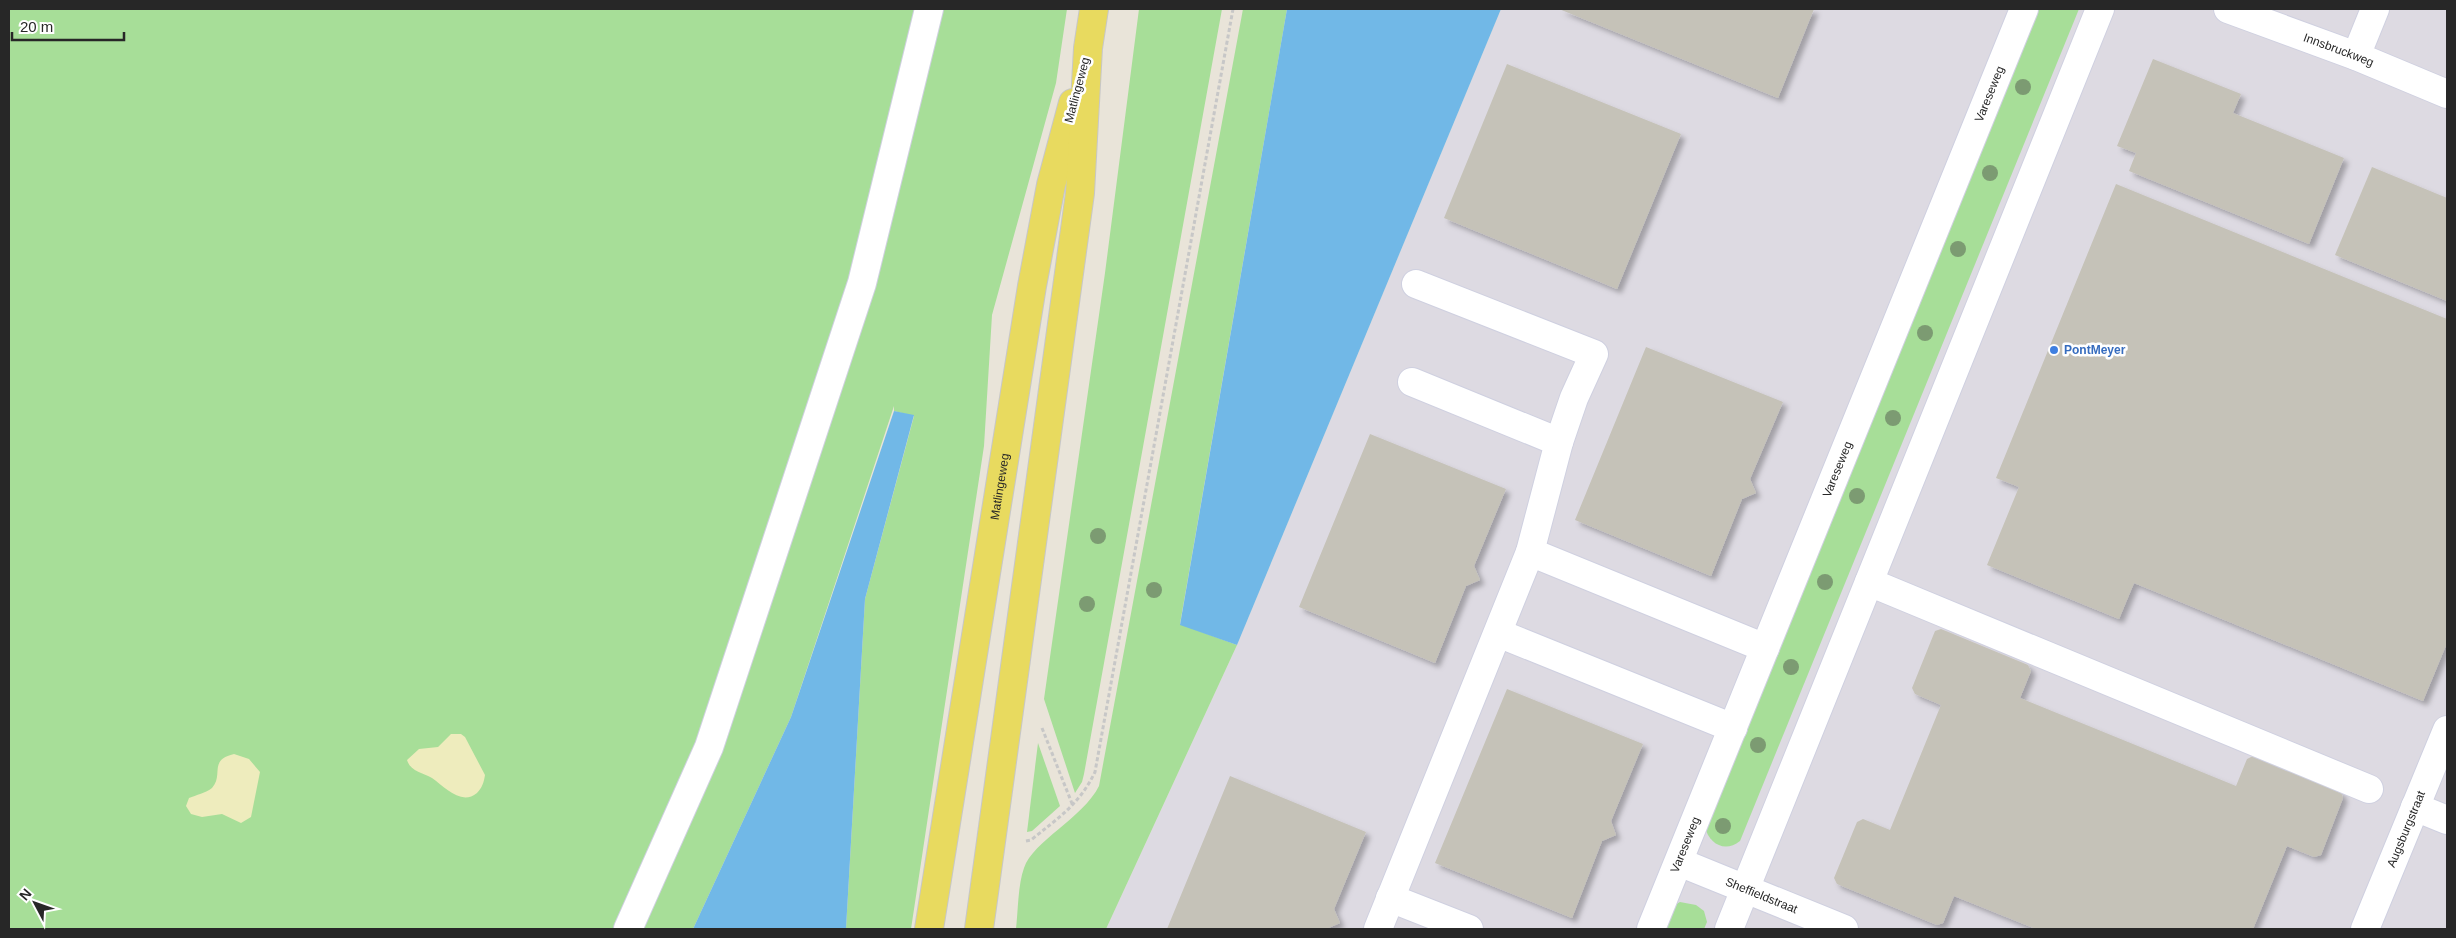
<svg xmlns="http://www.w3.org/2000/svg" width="2456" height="938" viewBox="0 0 2456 938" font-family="Helvetica,sans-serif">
	<defs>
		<filter id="shadow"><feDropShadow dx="4.5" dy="4.5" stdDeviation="2.5" flood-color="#0004"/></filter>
	</defs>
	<rect width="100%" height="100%" fill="#e9e4d9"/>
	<path fill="#dddae2" d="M1501,9H2447V929H1106L1237,645Z"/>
	<g fill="#a7de98">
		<path d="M9,9H1067L1056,83L992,315L984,446L911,929H846L865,599L914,416L894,411V406L791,717L693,929H9Z"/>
		<path d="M1139,9H1222L1084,774L1082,782L1075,793L1044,699L1105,273Z"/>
		<path d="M1243,9H1287L1180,624L1237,645L1106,929H1016C1018,911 1018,884 1024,868C1033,841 1083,818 1099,786Z"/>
		<path d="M2038,9H2079L1740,841C1725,853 1709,844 1705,827Z"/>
		<path d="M1038,743L1060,806L1032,831L1027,832Z"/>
		<path d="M1680,902L1696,905L1704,911L1707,922L1704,929H1662L1671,907Z"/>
	</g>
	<g fill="#eeecbd">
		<path d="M451,734H461L465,737L485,775C484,782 482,788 477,793C461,806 445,787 432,778C423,773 410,771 407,760L419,749L438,747Z"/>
		<path d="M234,754L249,759L260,772L251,817L241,823L222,814L202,817L191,814L186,806L189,798C196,795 206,793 212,788C224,775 208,760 234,754Z"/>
	</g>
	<g fill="#71b8e7">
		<path d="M1287,9H1501L1237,645L1180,625Z"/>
		<path d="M894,411L914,415L865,599L846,929H693L791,717Z"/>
	</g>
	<g fill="#c5c2b8" filter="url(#shadow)">
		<path d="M1559,9H1814L1778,98Z"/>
		<path d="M2153,59L2241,94L2233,113L2344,158L2309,244L2129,171L2136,153L2117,146Z"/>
		<path d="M1507,64L1681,134L1617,289L1444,218Z"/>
		<path d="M2372,167L2447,198V301L2335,255Z"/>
		<path d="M2116,184L2447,319V643L2423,701L2134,583L2119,619L1987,565L2019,487L1996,478Z"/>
		<path d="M1646,347L1783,402L1750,479L1756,493L1742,499L1711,576L1575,520Z"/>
		<path d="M1370,434L1506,489L1474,566L1480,580L1466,586L1435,663L1299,607Z"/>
		<path d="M1941,629L2028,665L2031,671L2020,698L2236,786L2247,759L2253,756L2341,792L2343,798L2321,855L2314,857L2287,846L2253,929H2036L1954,896L1943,923L1937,925L1837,884L1834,878L1857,822L1863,819L1890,830L1941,705L1915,694L1912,688L1935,631Z"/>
		<path d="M1507,689L1643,744L1611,821L1616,835L1602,841L1572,918L1435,863Z"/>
		<path d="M1230,776L1366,832L1334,909L1340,923L1326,929H1167Z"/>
	</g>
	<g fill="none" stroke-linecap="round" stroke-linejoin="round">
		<defs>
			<g id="minor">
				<path id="s1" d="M2228,9L2356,56L2447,94"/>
				<path d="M2356,56L2375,9"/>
				<path d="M1416,284L1594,354L1574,398L1559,442L1530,552"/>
				<path d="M1412,382L1559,442"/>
				<path d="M1869,582L2369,789"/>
				<path d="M1498,633L1733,728"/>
				<path d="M2415,807L2447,820"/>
				<path id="s2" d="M1679,862L1844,929"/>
				<path d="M1390,898L1469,929"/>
				<path d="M628,929L709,747L862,283L929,9"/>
				<path d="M1378,929L1530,552L1765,648"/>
				<path id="s3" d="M1651,929L2024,9"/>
				<path d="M1729,929L2100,9"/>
				<path id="s4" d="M2365,929L2447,730"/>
			</g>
			<g id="major">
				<path id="s5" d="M929,929L1032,286L1051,185L1073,103"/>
				<path d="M979,929L1080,193L1088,48L1094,9"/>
			</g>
		</defs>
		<use href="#minor" stroke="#cfd0e0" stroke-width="30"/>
		<use href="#major" stroke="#c7c7c7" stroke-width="30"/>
		<g stroke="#c7c7c7" stroke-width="3" stroke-dasharray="4 2.5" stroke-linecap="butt">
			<path d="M1042,728L1073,806"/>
			<path d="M1026,841L1031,840C1058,818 1079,805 1095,772L1233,9"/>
		</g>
		<use href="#minor" stroke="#fff" stroke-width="28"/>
		<use href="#major" stroke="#e8da5f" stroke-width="28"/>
	</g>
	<g fill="#7c9b72">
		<circle cx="2023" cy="87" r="8"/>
		<circle cx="1990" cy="173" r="8"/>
		<circle cx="1958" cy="249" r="8"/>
		<circle cx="1925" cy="333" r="8"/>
		<circle cx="1893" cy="418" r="8"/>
		<circle cx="1857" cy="496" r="8"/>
		<circle cx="1098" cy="536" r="8"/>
		<circle cx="1825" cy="582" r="8"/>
		<circle cx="1154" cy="590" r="8"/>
		<circle cx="1087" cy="604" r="8"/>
		<circle cx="1791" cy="667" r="8"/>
		<circle cx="1758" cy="745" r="8"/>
		<circle cx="1723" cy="826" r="8"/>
	</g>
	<circle fill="#3f7fe0" stroke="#fff" stroke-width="2" cx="2054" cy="350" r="5"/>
	<g text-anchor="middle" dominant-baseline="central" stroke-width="5" stroke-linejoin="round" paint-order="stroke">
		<g font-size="12" fill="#272727" stroke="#fff">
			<text stroke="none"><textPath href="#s1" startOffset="118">Innsbruckweg</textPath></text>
			<text transform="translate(1077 90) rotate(-75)">Matlingeweg</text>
			<text stroke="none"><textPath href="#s3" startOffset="901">Vareseweg</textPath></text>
			<text stroke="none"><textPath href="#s3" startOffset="496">Vareseweg</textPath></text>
			<text stroke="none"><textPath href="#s5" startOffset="448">Matlingeweg</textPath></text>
			<text stroke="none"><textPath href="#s4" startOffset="108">Augsburgstraat</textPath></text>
			<text stroke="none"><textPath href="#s3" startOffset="91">Vareseweg</textPath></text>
			<text stroke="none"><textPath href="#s2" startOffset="89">Sheffieldstraat</textPath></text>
		</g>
		<g font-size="12" font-weight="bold" fill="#366cbe" stroke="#fff" text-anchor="start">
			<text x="2064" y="350">PontMeyer</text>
		</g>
	</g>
	<rect width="2456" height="938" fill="none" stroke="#272727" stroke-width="20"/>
	<g transform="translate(35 903) rotate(311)" stroke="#ffffff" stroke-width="4" paint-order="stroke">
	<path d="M0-4L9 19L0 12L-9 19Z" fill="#272727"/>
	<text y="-8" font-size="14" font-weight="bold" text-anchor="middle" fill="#272727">N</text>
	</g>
	<path d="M12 32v8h112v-8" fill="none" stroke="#272727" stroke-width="2.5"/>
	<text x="20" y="32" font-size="15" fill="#272727" stroke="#ffffff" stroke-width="4" paint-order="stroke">20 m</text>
</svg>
